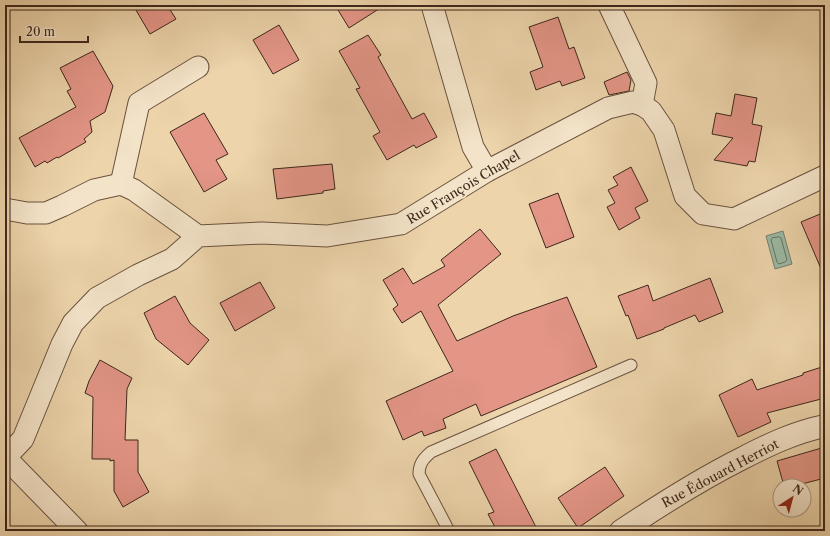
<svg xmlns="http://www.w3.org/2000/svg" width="830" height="536" viewBox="0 0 830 536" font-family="'Libre Caslon Text',serif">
	<rect width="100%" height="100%" fill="#edd4ab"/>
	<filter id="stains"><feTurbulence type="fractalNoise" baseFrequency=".005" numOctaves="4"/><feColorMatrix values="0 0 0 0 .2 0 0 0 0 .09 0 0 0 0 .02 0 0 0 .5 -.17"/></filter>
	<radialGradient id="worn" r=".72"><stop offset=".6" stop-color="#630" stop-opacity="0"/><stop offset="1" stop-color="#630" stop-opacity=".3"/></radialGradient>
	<path fill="#9ab9a4" stroke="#757f6d" d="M783,231L792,264L775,269L766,236Z"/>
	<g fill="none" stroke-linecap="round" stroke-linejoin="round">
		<path stroke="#6c7060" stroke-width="1" d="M779,237L781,238L787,260L785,262L779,264L777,262L771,240L772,238Z"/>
	</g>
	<g fill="#e39586" stroke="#3d271b">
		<path d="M133,5H167L176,19L150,34Z"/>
		<path d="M335,5H385L349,28Z"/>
		<path d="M558,17L569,49L574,47L585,78L562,86L560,81L536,90L530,72L543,67L529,27Z"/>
		<path d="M279,25L299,60L273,74L253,40Z"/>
		<path d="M368,35L381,55L378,57L412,119L424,113L437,137L416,148L414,145L387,160L373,136L380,132L356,89L360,88L339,51Z"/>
		<path d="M93,51L113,86L105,112L90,121L92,132L84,139L86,142L58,158L57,157L47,163L45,161L35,167L19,138L76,107L67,91L71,89L60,68Z"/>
		<path d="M627,72L631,80L629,91L609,95L604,82Z"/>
		<path d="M735,94L757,98L752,124L762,126L755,162L749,161L747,166L714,160L733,138L712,134L716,113L731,116Z"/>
		<path d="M204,113L228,154L216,160L227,179L204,192L170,132Z"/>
		<path d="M332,164L335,189L323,191V193L277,199L273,169Z"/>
		<path d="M631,167L648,201L635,208L640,218L619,230L607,207L615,203L608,190L618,185L613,177Z"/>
		<path d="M558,193L574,237L546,248L529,204Z"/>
		<path d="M825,212V278L801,222Z"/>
		<path d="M480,229L501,254L438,305L457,341L513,316L567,297L597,367L481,416L476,404L443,419L446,428L424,436L422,431L403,440L386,401L453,371L421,311L402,323L393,309L398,305L383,280L403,268L413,284L445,266L441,260Z"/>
		<path d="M710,278L723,312L699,322L695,315L664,328V329L637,339L628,315L626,316L618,296L648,285L653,301Z"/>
		<path d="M260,282L275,308L235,331L220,303Z"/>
		<path d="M175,296L190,323L209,340L188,365L156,339L144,313Z"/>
		<path d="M100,360L132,378L127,389L125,440H138V472L149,492L123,507L114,491V460L110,461V459H92L93,397L85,393L89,381Z"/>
		<path d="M825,366V398L767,413L771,422L738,437L719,395L752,379L757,390L803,375V373Z"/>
		<path d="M825,447V478L794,486H784L777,461Z"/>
		<path d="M496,449L538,531H497L488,514L494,512L469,462Z"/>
		<path d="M605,467L624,496L578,528L558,498Z"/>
	</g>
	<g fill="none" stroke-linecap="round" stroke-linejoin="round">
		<defs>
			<path id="service" d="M449,531L419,474C419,464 423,459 431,452L631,365"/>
			<g id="minor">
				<path d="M432,5L473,147L487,171"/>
				<path d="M609,5L646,83L642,105"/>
				<path d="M121,184L139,103L198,67"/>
				<path d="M5,209L27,213H46L62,206L94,190L121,184L134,190L198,236"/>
				<path d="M5,457L77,531"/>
				<path d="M6,457L23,439L62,344L73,323L97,298L138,275L172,259L198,236L262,233L327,236L401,224L487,171L608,108L633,102L642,105L651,111L664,130L685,196L703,214L734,219L825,176"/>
			</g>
			<path id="tertiary" d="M621,531C660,505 699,480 741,459C768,445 795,432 825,426"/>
		</defs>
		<use href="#service" stroke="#69523f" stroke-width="13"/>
		<use href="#minor" stroke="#69523f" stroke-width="23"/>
		<use href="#tertiary" stroke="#69523f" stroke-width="24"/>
		<use href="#service" stroke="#f3e3c8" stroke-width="11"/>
		<use href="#minor" stroke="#f3e3c8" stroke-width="21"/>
		<use href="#tertiary" stroke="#f3e3c8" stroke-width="22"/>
	</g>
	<g text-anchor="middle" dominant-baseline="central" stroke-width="4" stroke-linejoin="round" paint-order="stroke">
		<g font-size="13" fill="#3d271b" stroke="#f3e3c8">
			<text transform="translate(463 187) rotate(-31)">Rue François Chapel</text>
			<text transform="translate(720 473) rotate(-28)">Rue Édouard Herriot</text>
		</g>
	</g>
	<rect width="830" height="536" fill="none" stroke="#edd4ab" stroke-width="20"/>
	<rect x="6" y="6" width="818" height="524" fill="none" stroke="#3d271b" stroke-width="2"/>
	<rect x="10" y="10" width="810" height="516" fill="none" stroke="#3d271b"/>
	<g transform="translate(792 498) rotate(36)"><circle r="19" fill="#f3e3c8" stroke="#aa9883"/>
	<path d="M0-3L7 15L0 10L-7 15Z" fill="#8f2418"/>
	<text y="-6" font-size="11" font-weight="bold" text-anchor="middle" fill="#3d271b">N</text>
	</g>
	<path d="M20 36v6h68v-6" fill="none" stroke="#3d271b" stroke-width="2"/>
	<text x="26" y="36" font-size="12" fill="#3d271b" stroke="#f3e3c8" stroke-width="3" paint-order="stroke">20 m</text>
	<rect width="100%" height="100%" filter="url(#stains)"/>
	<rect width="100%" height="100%" fill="url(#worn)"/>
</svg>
